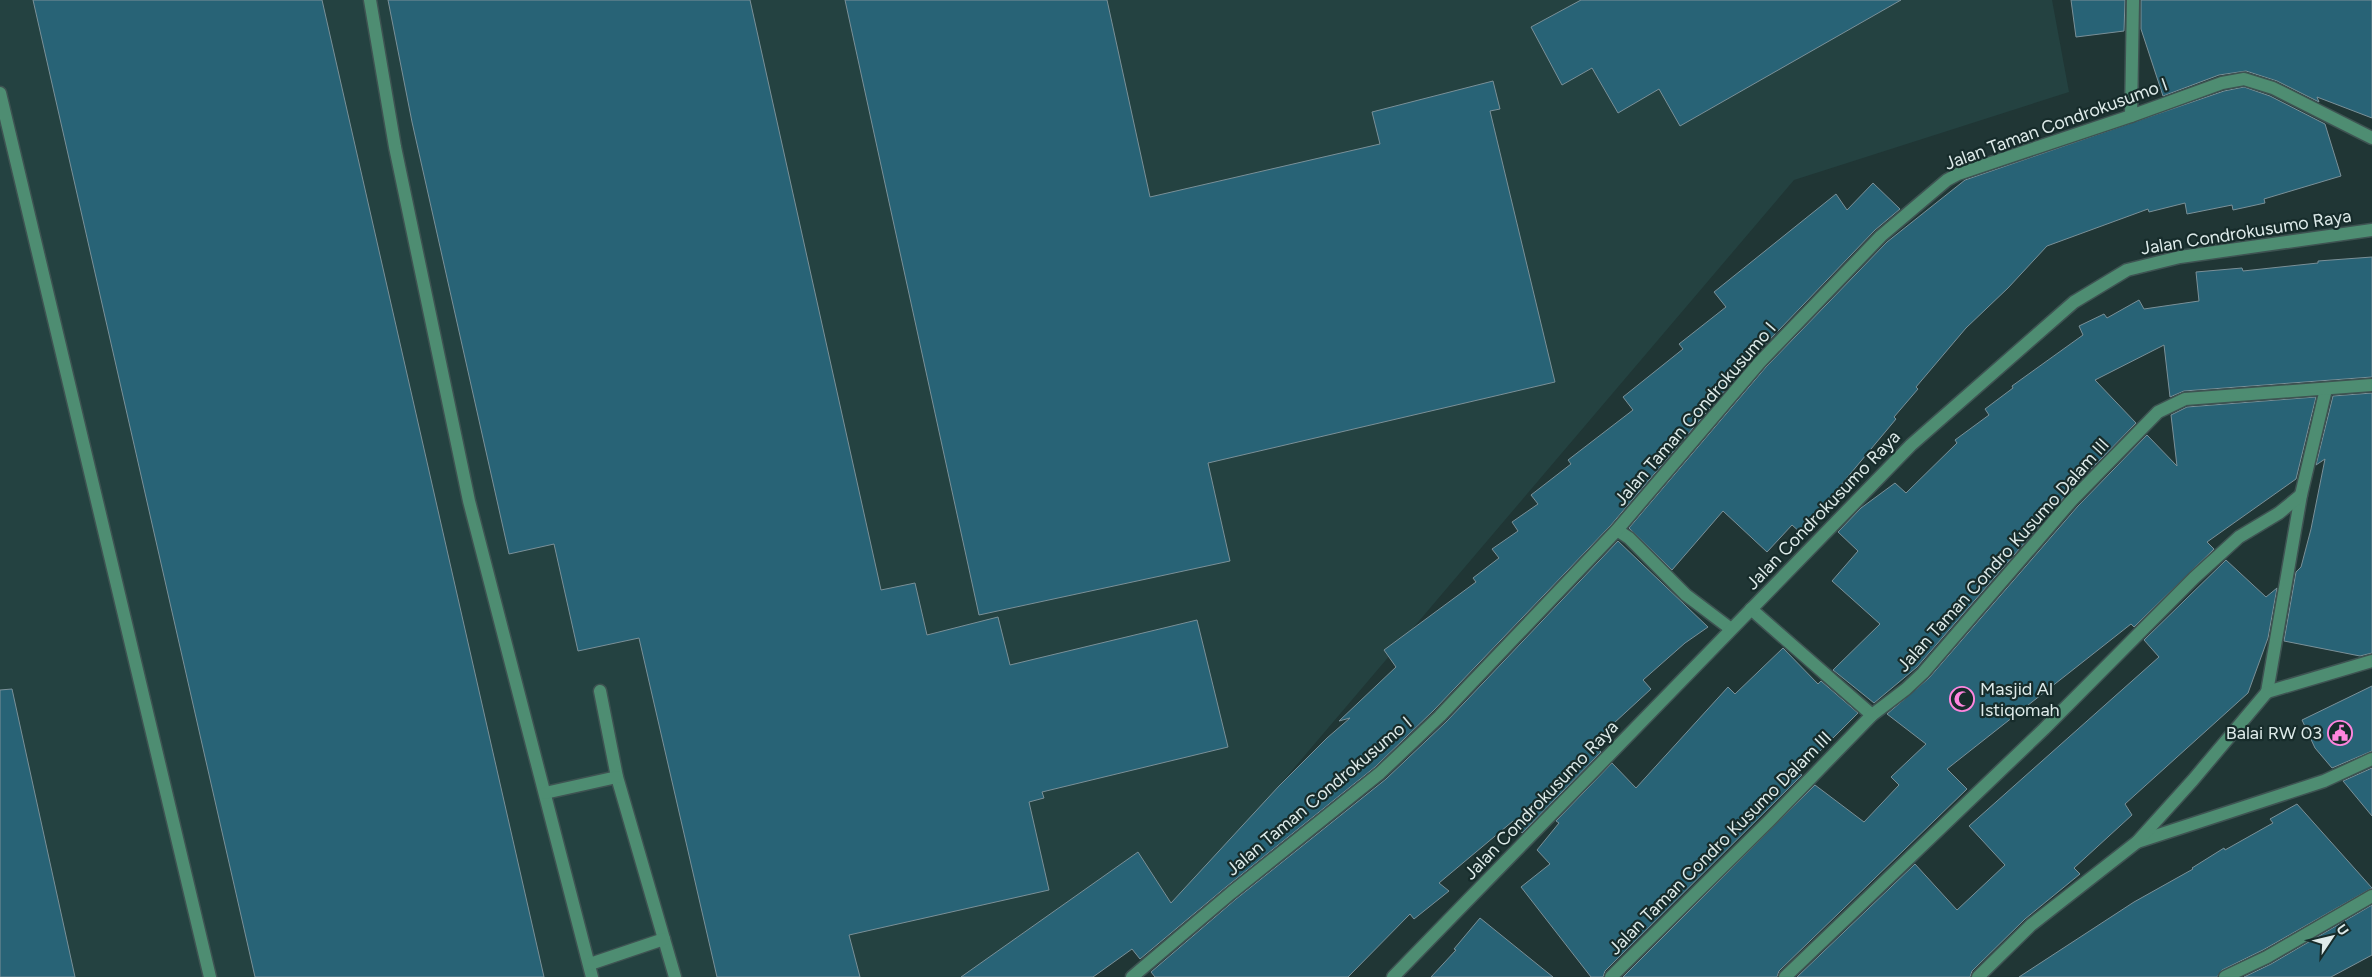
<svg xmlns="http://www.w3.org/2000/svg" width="2372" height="977" viewBox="0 0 2372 977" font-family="Figtree,sans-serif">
	<rect width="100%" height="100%" fill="#203635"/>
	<path fill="#244241" d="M0,0H2052L2069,92L1794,180L1175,908L1091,977H0Z"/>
	<g fill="#286376" stroke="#7a9098">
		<path d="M33,0H322L544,977H255Z"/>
		<path d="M388,0H750L881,590L915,583L927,635L998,617L1010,665L1197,620L1228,747L1042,792L1044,798L1029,802L1049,890L849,935L860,977H717L639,638L578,651L554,544L509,554L412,122Z"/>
		<path d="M845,0H1107L1150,197L1380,144L1372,112L1493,81L1500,109L1490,111L1555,382L1208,463L1230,561L979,615Z"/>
		<path d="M1581,0H1901L1680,126L1659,89L1618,113L1592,68L1562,85L1531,27Z"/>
		<path d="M2071,0H2125L2124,31L2076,37Z"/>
		<path d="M2141,0H2372V118L2317,97L2319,102L2277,81L2246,71L2219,75L2163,96L2141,29Z"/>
		<path d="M2244,87L2270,96L2325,124L2341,176L2264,199L2265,203L2233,210L2232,205L2187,214L2185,203L2149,212L2148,209L2047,246L2008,288L1966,328L1916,387L1918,389L1894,417L1896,419L1801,533L1792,525L1767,552L1723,511L1672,570L1629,528L1766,367L1887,242L1965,180L2224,91Z"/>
		<path d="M1873,183L1900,209L1875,230L1754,356L1611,525L1434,710L1375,767L1226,887L1140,959L1132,949L1093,977H961L1138,852L1171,903L1279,786L1327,738L1350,718L1339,721L1396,667L1384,650L1476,582L1473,578L1499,558L1492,549L1518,531L1512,522L1538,504L1531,495L1571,464L1568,460L1633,410L1623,397L1683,349L1679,344L1726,307L1714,292L1836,194L1847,210Z"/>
		<path d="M2372,257V377L2184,391L2170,397L2164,345L2095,380L2136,423L2066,495L1917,667L1874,703L1833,670L1880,624L1832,581L1858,551L1838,532L1861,508L1895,483L1906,493L1957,443L1955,440L1989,415L1985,409L2013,388L2012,386L2083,335L2079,326L2104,314L2107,318L2139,300L2144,309L2199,301L2196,272L2242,268L2243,271L2318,263V261Z"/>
		<path d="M2372,393V653L2360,656L2284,641L2296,572L2301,567L2311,529L2325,459L2316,465L2333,396Z"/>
		<path d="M2316,397L2296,479L2207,542L2214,549L2134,627L2131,624L1947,769L1967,789L1779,971L1777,977H1623L1815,785L1864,822L1899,785L1891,777L1926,744L1887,714L1929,678L2078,506L2147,435L2177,466L2171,415L2187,407Z"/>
		<path d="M1618,541L1708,627L1685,643L1643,680L1651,689L1601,735L1604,738L1595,746L1601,752L1522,833L1513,821L1439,883L1449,891L1414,919L1410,914L1348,977H1155L1151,972L1236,899L1386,779L1446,722Z"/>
		<path d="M2226,560L2266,597L2277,588L2268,638L2248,693L2125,804L2132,815L2074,868L2080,874L2025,919L1972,971L1970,977H1797L1915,864L1957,910L2005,865L1969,826L2159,657L2144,640Z"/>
		<path d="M1783,648L1818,684L1821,681L1858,713L1806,765L1799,773L1802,775L1605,971L1603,977H1591L1521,887L1550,864L1537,850L1559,823L1556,821L1612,763L1636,788L1728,687L1735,694Z"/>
		<path d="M2372,686V751L2332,768L2315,748L2302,720Z"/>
		<path d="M12,689L75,977H0V690Z"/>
		<path d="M2372,768V816L2343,781Z"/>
		<path d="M2297,804L2372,888L2263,950L2222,970L2217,977H2019L2134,902L2193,869L2192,868L2224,848L2225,850L2273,823L2270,819Z"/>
		<path d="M2372,905V955L2331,977H2244L2271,964Z"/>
		<path d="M1480,918L1553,977H1431L1456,950L1454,949Z"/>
	</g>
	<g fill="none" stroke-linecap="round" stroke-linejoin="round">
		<defs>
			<g id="minor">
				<path d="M370,0L395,147L469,501L592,977"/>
				<path d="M0,93L210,977"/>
				<path d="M2131,116L2133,0"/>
				<path d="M1617,530L1629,538L1686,595L1731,629"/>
				<path d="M1751,609L1872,715"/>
				<path d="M600,691L617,777L675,977"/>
				<path d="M2267,692L2301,495L2326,389"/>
				<path d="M2267,692L2372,661"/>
				<path d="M545,793L617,777"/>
				<path d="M2137,842L2324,781L2372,759"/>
				<path d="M590,964L664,939"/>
				<path d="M1132,977L1231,893L1380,773L1440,716L1617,530L1760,362L1881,236L1947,180L1958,174L2131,116L2222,83L2244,79L2273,88L2372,138"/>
				<path d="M1393,977L1911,445L2074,302L2127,270L2180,257L2372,230"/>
				<path d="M1611,977L1769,821L1872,715L1906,689L1923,673L2072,500L2158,412L2185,399L2372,385"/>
				<path d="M1785,977L2044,729L2194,578L2239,537L2279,513L2301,495"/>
				<path d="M1978,977L2031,925L2137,842L2193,780L2267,692"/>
				<path d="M2225,977L2267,957L2372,896"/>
			</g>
		</defs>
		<use href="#minor" stroke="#3e5352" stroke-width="15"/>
		<use href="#minor" stroke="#4e8d72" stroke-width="12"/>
	</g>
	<defs>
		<symbol id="mosque-ring" viewBox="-11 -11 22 22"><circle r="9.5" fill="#172c2b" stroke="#ff85de" stroke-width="1.5"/><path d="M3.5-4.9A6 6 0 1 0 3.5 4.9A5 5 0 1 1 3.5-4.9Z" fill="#ff85de"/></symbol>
		<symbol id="civic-ring" viewBox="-11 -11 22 22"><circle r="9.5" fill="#172c2b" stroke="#ff85de" stroke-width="1.5"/><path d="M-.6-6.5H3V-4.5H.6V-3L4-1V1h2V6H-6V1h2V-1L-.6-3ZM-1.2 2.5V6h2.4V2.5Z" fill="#ff85de"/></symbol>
	</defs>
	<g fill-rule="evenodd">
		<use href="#mosque-ring" x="1948" y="685" width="28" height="28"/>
		<use href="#civic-ring" x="2326" y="719" width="28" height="28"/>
	</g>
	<g text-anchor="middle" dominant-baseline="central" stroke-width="4.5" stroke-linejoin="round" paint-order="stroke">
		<g font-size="18" fill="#deebea" stroke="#172c2b">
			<text transform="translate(2056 124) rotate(-20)">Jalan Taman Condrokusumo I</text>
			<text transform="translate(2246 232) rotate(-9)">Jalan Condrokusumo Raya</text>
			<text transform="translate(1695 414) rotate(-49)">Jalan Taman Condrokusumo I</text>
			<text transform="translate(1823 510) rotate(-46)">Jalan Condrokusumo Raya</text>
			<text transform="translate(2003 555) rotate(-48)">Jalan Taman Condro Kusumo Dalam III</text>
			<text transform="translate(1319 796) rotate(-40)">Jalan Taman Condrokusumo I</text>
			<text transform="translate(1541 800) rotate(-46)">Jalan Condrokusumo Raya</text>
			<text transform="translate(1720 843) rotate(-45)">Jalan Taman Condro Kusumo Dalam III</text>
		</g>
		<g font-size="18" fill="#deebea" stroke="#172c2b" text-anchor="start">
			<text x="1980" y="689">Masjid Al<tspan x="1980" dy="21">Istiqomah</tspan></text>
			<text x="2322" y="733" text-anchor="end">Balai RW 03</text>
		</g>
	</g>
	<g transform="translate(2332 937) rotate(55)" stroke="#172c2b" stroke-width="4" paint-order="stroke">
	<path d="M0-4L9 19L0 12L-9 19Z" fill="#deebea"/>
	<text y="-8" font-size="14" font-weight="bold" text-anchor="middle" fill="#deebea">U</text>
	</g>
</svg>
